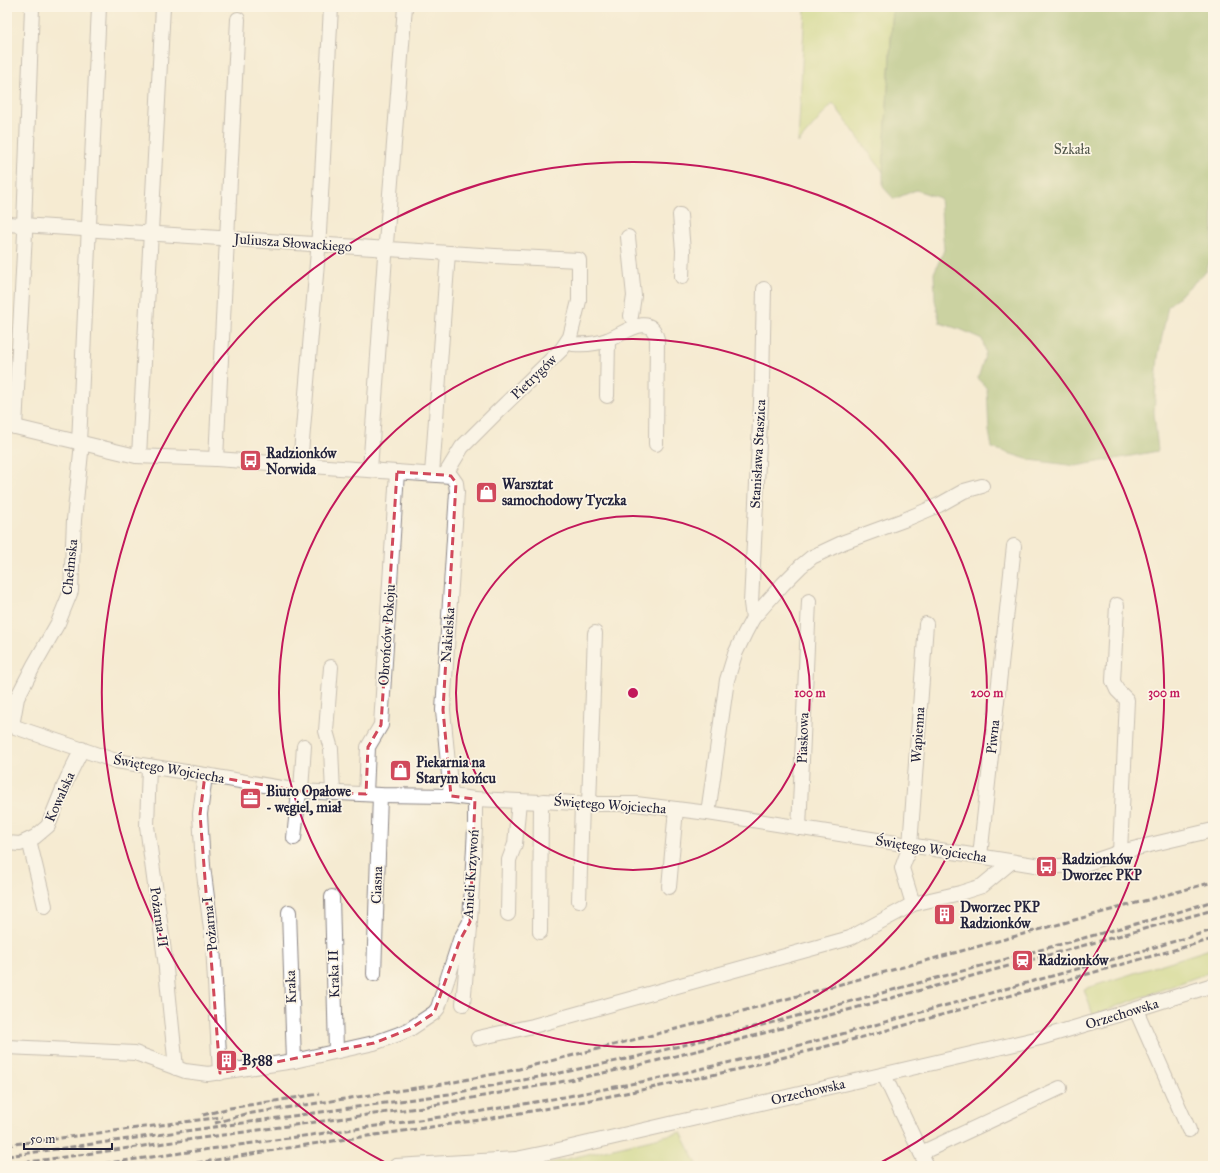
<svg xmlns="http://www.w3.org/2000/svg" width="1220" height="1173" viewBox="0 0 1220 1173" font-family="'IM FELL Great Primer',serif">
	<rect width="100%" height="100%" fill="#fcf5e5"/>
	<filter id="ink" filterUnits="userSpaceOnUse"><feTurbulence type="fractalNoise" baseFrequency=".025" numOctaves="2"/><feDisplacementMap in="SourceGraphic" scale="8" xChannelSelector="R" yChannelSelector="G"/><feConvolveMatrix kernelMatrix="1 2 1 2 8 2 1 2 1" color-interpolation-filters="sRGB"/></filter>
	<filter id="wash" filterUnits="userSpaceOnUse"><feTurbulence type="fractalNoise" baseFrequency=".012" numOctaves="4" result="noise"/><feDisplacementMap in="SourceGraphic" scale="16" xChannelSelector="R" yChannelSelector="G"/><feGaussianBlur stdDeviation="0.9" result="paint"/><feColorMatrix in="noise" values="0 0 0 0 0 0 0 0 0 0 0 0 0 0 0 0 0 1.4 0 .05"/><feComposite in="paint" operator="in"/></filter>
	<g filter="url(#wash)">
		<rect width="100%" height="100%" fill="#f5ebd2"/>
		<g fill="#bfd275" stroke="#707a58">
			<path d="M805,7H893L883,172L833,103L798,143Z"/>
			<path d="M1213,948V971L1093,1015L1084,989Z"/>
			<path d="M681,1132L698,1166H537Z"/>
		</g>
		<path fill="#97b466" stroke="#5c6b50" d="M893,7H923L924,10L927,7H1213V229L1211,257L1206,272L1168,306L1158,357L1154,412L1158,451L1076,466L1030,460L992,448L989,431L987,389L978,378L986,352L982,339L962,330L940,323L935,300L934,273L944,250L940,198L916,190L894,199L883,187V172Z"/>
	</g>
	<g filter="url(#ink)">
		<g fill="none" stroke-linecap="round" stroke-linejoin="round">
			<defs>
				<g id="minor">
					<path d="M680,215L683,251L682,277"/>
					<path d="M7,224L495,256L579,260V301L570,337L562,349L496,413L462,447L445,475"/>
					<path d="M628,237L634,296L631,316"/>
					<path d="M573,344C585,345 596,344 607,340C623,335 650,310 657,339L656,444"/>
					<path d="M607,396L608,340"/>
					<path d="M7,425L136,456L216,459L451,476L456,483L457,492L443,710L451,796"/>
					<path d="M15,427L25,233L24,225L32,7"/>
					<path d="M79,443L99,7"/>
					<path d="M139,456L163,7"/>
					<path d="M216,459L238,19"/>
					<path d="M300,465L318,251L331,7"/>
					<path d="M370,470L385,256L405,7"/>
					<path d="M432,474L448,253"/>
					<path d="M1117,605L1113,681L1117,690L1127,700L1120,852"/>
					<path d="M753,618L751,603L762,382L764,289"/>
					<path d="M331,667L326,731L331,749L333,793"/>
					<path d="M7,725L12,726L116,761L205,775L299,791L380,795L451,796L475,799L541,802L544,801L589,804H636L708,813L1047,867L1085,864L1120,852L1213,830"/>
					<path d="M12,726L17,698L34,665L58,623L71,591L74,520L82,443"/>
					<path d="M149,766L147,826L165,959L176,1068"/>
					<path d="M205,775L200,814L203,866L213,945L220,1073"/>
					<path d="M301,790L304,746"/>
					<path d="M366,794L368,747L381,725L397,472"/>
					<path d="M589,804L595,633"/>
					<path d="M708,813L727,680L735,654L745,633L753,618L783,584L801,566L812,557L844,542L904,520L939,505L964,491L982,486"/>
					<path d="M799,828L809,601"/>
					<path d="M294,838L299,791"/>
					<path d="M29,840L45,906"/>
					<path d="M7,843L20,844L35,837L48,826L67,779L82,749"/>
					<path d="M980,856L1014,546"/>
					<path d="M669,887L676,809"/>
					<path d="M332,897L336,1051"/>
					<path d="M579,901L582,804"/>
					<path d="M913,904L902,868L910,846L926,624"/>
					<path d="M289,912L294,1061"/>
					<path d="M508,914L509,860L515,844L519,801"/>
					<path d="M540,932L541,802"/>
					<path d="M374,974L380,795"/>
					<path d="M463,1004L470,928"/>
					<path d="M1136,1010L1189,1130"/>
					<path d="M478,1038L533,1026L850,938L913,904L960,893L982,886L1011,862"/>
					<path d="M7,1047L135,1053L185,1071L208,1074L294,1061L374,1043L399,1034L410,1029L434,1013L438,1008L460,940L470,922L475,828V799"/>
					<path d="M884,1075L927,1166"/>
					<path d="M921,1153L1060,1088"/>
					<path d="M396,1166L516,1159L550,1152L1040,1038L1124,1013L1213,985"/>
				</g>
			</defs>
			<use href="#minor" stroke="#8c8686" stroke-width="16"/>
			<use href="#minor" stroke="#fff" stroke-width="14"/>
			<g stroke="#22223b" stroke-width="3" stroke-dasharray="6 3" stroke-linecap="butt">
				<path d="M203,1115L230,1108L319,1094"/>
				<path d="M215,1123L246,1114L449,1083L519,1069L688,1026L1213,882"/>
				<path d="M7,1145L222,1117"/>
				<path d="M7,1156L449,1094L560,1073L636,1057L786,1019L1172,914L1213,901"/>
				<path d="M7,1165L417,1108L555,1083L627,1068L720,1045L1213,910"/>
				<path d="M87,1166L477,1112L564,1097L666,1077L778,1051L849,1032L1121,957L1213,930"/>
				<path d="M179,1166L312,1144L480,1120L549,1108L651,1088L735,1070L866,1036L1213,939"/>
			</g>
		</g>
	</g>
	<path d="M0 0H1220V1173H0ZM397,472L445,475L451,476L456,483L443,710L451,796L475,799L470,922L460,940L434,1013L410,1029L374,1043L220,1073L200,814L205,775L299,791L366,794L368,747L381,725Z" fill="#f5ebd2" fill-opacity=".55" fill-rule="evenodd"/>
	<path fill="none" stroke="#d1495b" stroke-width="3" stroke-dasharray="8 5" stroke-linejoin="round" d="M397,472L445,475L451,476L456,483L443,710L451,796L475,799L470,922L460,940L434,1013L410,1029L374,1043L220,1073L200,814L205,775L299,791L366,794L368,747L381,725Z"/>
	<g fill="none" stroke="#c2185b" stroke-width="2">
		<circle cx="633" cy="693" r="177"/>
		<circle cx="633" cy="693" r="354"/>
		<path d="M388 1164A531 531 0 1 1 878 1164"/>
	</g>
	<defs>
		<symbol id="bus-square" viewBox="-11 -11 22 22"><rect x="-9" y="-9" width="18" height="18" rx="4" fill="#d1495b" stroke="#fcf5e5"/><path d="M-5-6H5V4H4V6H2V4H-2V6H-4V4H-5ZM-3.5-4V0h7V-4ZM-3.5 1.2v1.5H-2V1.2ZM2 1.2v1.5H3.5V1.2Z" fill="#fff"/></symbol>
		<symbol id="shop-square" viewBox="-11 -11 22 22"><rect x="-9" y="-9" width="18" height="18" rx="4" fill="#d1495b" stroke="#fcf5e5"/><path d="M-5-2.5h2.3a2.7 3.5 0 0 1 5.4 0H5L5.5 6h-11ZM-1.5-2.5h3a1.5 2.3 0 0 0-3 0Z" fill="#fff"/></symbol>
		<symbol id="office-square" viewBox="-11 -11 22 22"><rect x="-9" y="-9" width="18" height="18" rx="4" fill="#d1495b" stroke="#fcf5e5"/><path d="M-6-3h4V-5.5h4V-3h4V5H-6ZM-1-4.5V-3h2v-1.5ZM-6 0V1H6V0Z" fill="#fff"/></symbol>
		<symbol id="building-square" viewBox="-11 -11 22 22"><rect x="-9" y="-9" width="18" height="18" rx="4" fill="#d1495b" stroke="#fcf5e5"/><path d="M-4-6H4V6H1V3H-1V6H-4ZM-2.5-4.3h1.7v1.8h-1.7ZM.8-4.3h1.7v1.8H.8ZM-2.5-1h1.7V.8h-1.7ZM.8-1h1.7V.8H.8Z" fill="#fff"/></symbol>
		<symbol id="station-square" viewBox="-11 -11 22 22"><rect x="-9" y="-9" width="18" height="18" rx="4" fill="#d1495b" stroke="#fcf5e5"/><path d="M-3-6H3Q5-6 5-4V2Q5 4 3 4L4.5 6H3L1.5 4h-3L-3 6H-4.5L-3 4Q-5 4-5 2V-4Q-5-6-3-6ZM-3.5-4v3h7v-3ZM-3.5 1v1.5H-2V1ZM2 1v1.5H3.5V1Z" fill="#fff"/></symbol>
	</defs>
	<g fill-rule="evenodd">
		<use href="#bus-square" x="238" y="448" width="25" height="25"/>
		<use href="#shop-square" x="474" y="480" width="25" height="25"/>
		<use href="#shop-square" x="388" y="758" width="25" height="25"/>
		<use href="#office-square" x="238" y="786" width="25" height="25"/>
		<use href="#bus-square" x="1034" y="854" width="25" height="25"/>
		<use href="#building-square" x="932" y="902" width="25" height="25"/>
		<use href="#station-square" x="1010" y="948" width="25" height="25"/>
		<use href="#building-square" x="214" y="1048" width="25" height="25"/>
	</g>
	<g text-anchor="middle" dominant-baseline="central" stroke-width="3.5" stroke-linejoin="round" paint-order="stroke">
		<g font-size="14" fill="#51574c" stroke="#fcf5e5">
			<text x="1072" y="149">Szkała</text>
		</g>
		<g font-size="14" fill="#22223b" stroke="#fcf5e5">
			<text transform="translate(293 243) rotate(4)">Juliusza Słowackiego</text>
			<text transform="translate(534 377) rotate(-44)">Pietrygów</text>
			<text transform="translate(758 454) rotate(-87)">Stanisława Staszica</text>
			<text transform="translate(70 567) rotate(-84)">Chełmska</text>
			<text transform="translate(387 635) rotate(-86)">Obrońców Pokoju</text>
			<text transform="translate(448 635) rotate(-86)">Nakielska</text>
			<text transform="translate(918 735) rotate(-86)">Wapienna</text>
			<text transform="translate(993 737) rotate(-84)">Piwna</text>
			<text transform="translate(803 738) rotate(-88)">Piaskowa</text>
			<text transform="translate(169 769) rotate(10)">Świętego Wojciecha</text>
			<text transform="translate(60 797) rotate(-66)">Kowalska</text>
			<text transform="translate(610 805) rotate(4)">Świętego Wojciecha</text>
			<text transform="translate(931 849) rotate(9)">Świętego Wojciecha</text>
			<text transform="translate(471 874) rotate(-86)">Anieli Krzywoń</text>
			<text transform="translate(377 885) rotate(-88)">Ciasna</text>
			<text transform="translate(159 917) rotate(82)">Pożarna II</text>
			<text transform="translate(210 924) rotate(-96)">Pożarna I</text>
			<text transform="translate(334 974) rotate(-92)">Kraka II</text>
			<text transform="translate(291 987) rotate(-92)">Kraka</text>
			<text transform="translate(1122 1014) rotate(-17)">Orzechowska</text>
			<text transform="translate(808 1092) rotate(-13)">Orzechowska</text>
		</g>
		<g font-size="14" font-weight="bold" fill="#22223b" stroke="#fcf5e5" text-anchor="start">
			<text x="266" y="453">Radzionków<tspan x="266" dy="16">Norwida</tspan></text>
			<text x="502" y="484">Warsztat<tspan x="502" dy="16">samochodowy Tyczka</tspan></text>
			<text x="416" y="762">Piekarnia na<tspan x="416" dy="16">Starym końcu</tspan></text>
			<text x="266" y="791">Biuro Opałowe<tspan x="266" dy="16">- węgiel, miał</tspan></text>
			<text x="1062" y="859">Radzionków<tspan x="1062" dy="16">Dworzec PKP</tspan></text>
			<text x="960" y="907">Dworzec PKP<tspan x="960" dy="16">Radzionków</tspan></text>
			<text x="1038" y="960">Radzionków</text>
			<text x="242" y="1060">B588</text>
		</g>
	</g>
	<circle cx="633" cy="693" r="6" fill="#c2185b" stroke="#fcf5e5" stroke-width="2"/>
	<g font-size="12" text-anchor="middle" font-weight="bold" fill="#c2185b" stroke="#fcf5e5" stroke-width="3.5" stroke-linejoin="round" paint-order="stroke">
		<text x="810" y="697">100 m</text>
		<text x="987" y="697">200 m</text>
		<text x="1164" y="697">300 m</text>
	</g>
	<rect width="1220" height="1173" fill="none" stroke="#fcf5e5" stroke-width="24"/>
	<path d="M24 1143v6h88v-6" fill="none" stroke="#22223b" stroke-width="2"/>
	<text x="30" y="1143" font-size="12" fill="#22223b" stroke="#fcf5e5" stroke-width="3" paint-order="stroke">50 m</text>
</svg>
